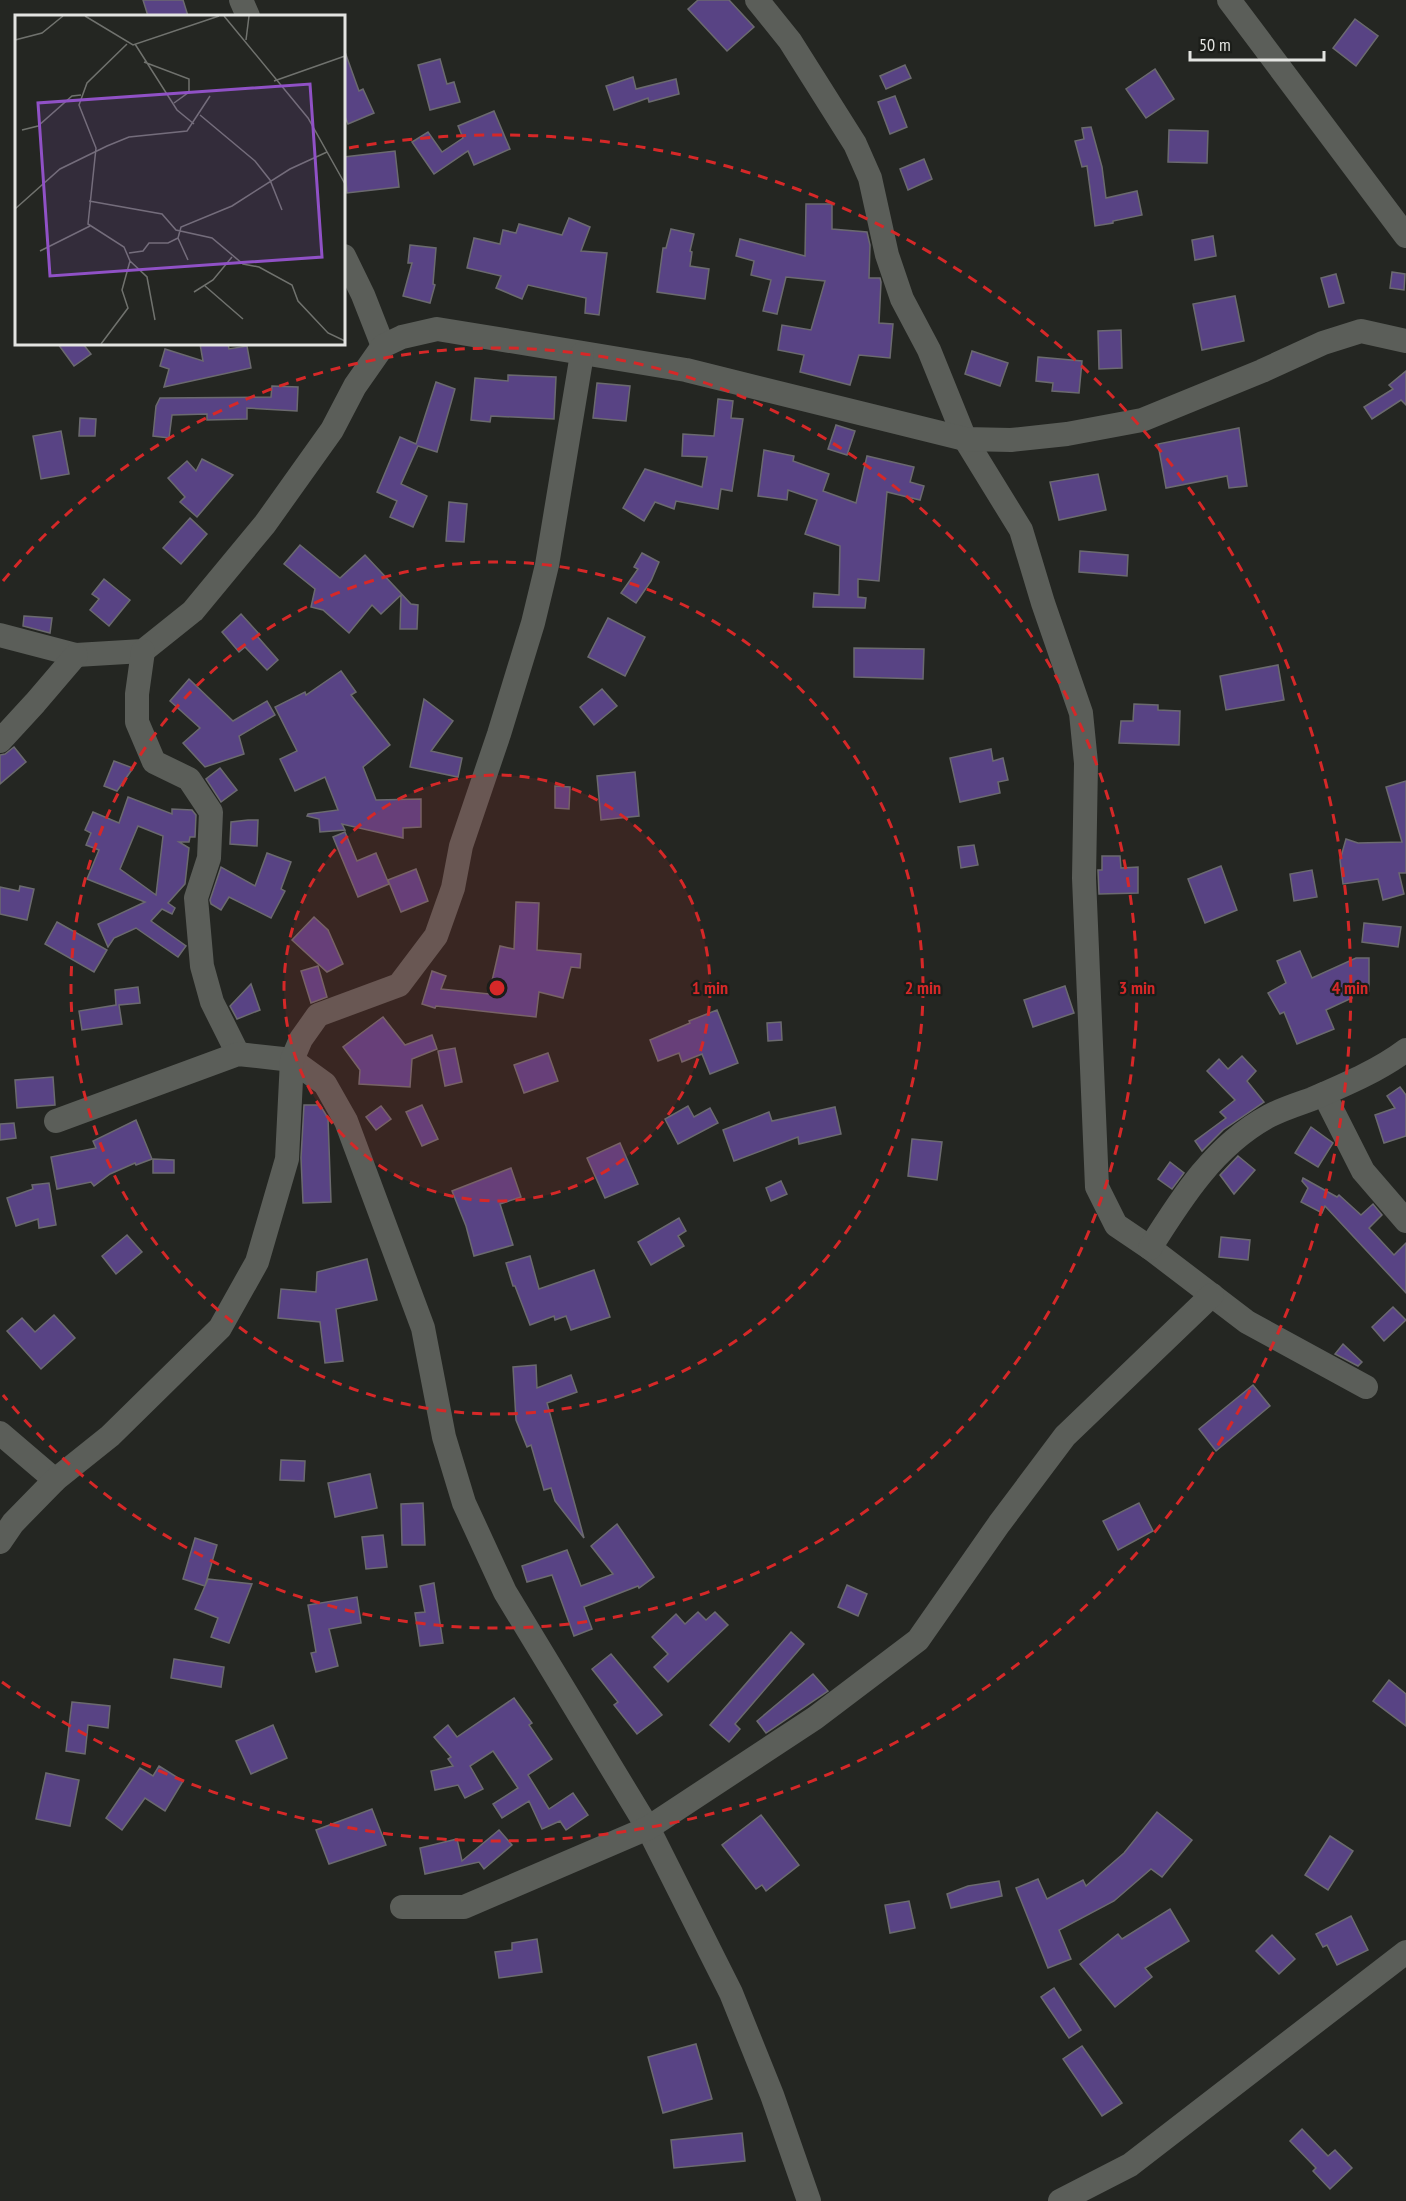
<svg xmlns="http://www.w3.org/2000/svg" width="1406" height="2201" viewBox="0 0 1406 2201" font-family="'PT Sans Narrow',sans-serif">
	<rect width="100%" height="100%" fill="#242622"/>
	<g fill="#584384" stroke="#6b6a6f" stroke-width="1.5" fill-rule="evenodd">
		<path d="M143,0H183L188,16H148Z"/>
		<path d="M698,0H729L754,27L727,51L688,9Z"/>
		<path d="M1355,19L1378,36L1356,66L1333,48Z"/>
		<path d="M344,52H345L359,91L363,89L374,113L348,124L344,114Z"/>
		<path d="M440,59L447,84L454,82L460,102L430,110L418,65Z"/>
		<path d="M905,65L911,78L886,89L880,76Z"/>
		<path d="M1155,69L1174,99L1146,118L1126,89Z"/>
		<path d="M633,77L636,89L676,79L679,94L649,102L648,98L614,110L606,86Z"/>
		<path d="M895,96L907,127L890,134L878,102Z"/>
		<path d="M494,111L510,149L474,165L468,151L434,174L412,142L428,132L442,152L463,138L458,126Z"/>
		<path d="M1091,127L1102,167L1106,198L1137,191L1142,215L1113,221V223L1095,226L1087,166L1082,167L1075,141L1084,139L1082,128Z"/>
		<path d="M1169,130L1208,131L1207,163L1168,162Z"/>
		<path d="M395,151L399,187L347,193L344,157Z"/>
		<path d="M924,159L932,179L908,190L900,169Z"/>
		<path d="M806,204H832V229L867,232L870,245L869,278H880L881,282L879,323L893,324L890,358L859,355L850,385L800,372L804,355L778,350L782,325L811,330L825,281L786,277L777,314L763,311L771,280L751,275L754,261L736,256L740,239L805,256Z"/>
		<path d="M569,218L590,227L581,251L607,253L599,315L585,313L586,298L528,285L522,299L496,288L501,276L467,268L474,238L500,244L503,230L516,233L519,224L562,235Z"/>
		<path d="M671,229L694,234L690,251L692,252L690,266L709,269L705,299L657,292L663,248H666Z"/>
		<path d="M1213,236L1216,256L1195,260L1192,240Z"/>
		<path d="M410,245L436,248L433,284L435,285L430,303L403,296L412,263H408Z"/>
		<path d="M1392,272L1405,274L1404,290L1390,288Z"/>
		<path d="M1336,274L1344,303L1329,307L1321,278Z"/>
		<path d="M1235,296L1244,341L1202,350L1193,304Z"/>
		<path d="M1121,330L1122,368L1099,369L1098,331Z"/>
		<path d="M58,344H83L91,354L74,366Z"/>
		<path d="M200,344H228L229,349L247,346L251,368L164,387L169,369L160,366L165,349L203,361Z"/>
		<path d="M972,351L1008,363L1000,386L965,374Z"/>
		<path d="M1038,357L1082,361L1079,393L1052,391L1053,383L1036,381Z"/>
		<path d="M1406,371V405L1401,400L1372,419L1364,407L1393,389L1389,385Z"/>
		<path d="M508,375L556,377L554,419L491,416L490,422L471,420L475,378L508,381Z"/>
		<path d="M436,382L455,389L437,452L418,446L401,484L427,496L413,527L390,517L397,501L377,492L400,437L416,444Z"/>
		<path d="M597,383L630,386L626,421L593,418Z"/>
		<path d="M272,386L298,387L297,411L247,408V419L207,420V414L172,415L169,438L153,436L156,406L160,398L271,397Z"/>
		<path d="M718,399L733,401L731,418L743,419L732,491L721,489L718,509L676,501L674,509L655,502L644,521L623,508L645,469L702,487L707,457L682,456L683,434L714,436Z"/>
		<path d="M80,418L96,419L95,436H79Z"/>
		<path d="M836,425L855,431L847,455L828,449Z"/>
		<path d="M1239,428L1247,486L1229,488L1227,476L1166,488L1158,444Z"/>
		<path d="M61,431L69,474L41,479L33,436Z"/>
		<path d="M764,450L794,456L793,461L829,474L823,491L856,503L867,456L914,467L910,482L924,486L920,500L887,492L879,581L858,579V597L866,598L865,608L813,607L814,593L839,595L840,546L805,534L817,500L788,490L787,500L758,496Z"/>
		<path d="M202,459L233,475L197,517L180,502L185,497L168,478L187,461L196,471Z"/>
		<path d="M1098,474L1106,510L1059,520L1050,482Z"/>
		<path d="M449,502L467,504L464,542L446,541Z"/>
		<path d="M190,518L207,534L181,564L163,548Z"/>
		<path d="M300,545L340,578L365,555L411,604L418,605L417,629H400L401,595L381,614L372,605L349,633L323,610L311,607L315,589L284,564Z"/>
		<path d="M1080,551L1128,555L1127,576L1079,572Z"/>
		<path d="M642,553L659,562L651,581L636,603L621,593L638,569L634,567Z"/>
		<path d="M104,579L130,600L109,626L90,610L99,599L92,594Z"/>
		<path d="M241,614L259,634L257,636L278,660L267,670L245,647L239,652L222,632Z"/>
		<path d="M24,616L52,618L50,633L23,626Z"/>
		<path d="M608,618L645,637L625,676L588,657Z"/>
		<path d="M854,648L924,649L923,679L854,677Z"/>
		<path d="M1278,665L1284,700L1226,710L1220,676Z"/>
		<path d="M341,671L356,692L351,695L390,745L363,767L376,800L421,799V827L403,828V838L342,824L345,830L320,832L319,819L307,816L308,814L338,810L325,777L295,791L280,759L297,751L275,707L305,692L306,695Z"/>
		<path d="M189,679L233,721L267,701L275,715L239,736L244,754L205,767L183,743L200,728L170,701Z"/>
		<path d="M602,689L617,706L594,725L580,707Z"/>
		<path d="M424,699L453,721L431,751L462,758L458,777L410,767Z"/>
		<path d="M1134,704L1158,705V710L1180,711L1179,745L1119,743L1121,721H1133Z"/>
		<path d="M14,747L26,762L0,784V755L5,754Z"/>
		<path d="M991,749L993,761L1003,758L1008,780L998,782L1000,793L960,802L950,758Z"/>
		<path d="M114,761L133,768L117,791L104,786Z"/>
		<path d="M220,768L237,790L221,802L206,779Z"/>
		<path d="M635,772L639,816L601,820L597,776Z"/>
		<path d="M1406,781V873H1399L1404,894L1383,900L1378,879L1343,884L1340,860L1346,839L1358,843L1402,842L1386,787Z"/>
		<path d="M555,786L570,787L569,809L555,808Z"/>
		<path d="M128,797L172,814V809L192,810L196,815L195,837H190L189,842H179L189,848L185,884L168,903L175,908L172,914L162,909L151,921L186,946L178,957L136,928L114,938L108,947L98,924L145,902L87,879L99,850L86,845L91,833L85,830L93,812L119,823ZM138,826L163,836L156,895L120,869Z"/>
		<path d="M248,820H258L257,846L230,844L231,822Z"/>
		<path d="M345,832L357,861L376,853L389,884L358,897L333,837Z"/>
		<path d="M974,845L978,865L961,868L958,847Z"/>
		<path d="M267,853L291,862L281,889L285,891L271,918L229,897L221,910L211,904L210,900L221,867L255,886Z"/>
		<path d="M1102,856H1120L1121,868L1138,867V893L1099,894L1098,870H1102Z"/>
		<path d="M1221,866L1237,910L1205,923L1188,879Z"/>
		<path d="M416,869L428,901L401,912L388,880Z"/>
		<path d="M1312,870L1317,897L1294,901L1290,874Z"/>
		<path d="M20,886L34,889L27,920L0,914V887L19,891Z"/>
		<path d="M516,902L539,903L537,950L581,954L580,968L571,967L563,998L539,992L536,1017L436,1006L435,1008L422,1004L432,971L446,976L441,989L489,994L500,946L514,949Z"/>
		<path d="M314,917L328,930L343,964L327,972L292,940Z"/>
		<path d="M57,922L107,950L94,972L45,944Z"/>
		<path d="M1364,923L1401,927L1398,947L1362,942Z"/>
		<path d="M1300,951L1312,978L1356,958H1369V991L1349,993L1352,998L1326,1010L1334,1029L1297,1044L1284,1012L1280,1014L1268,993L1286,983L1277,961Z"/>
		<path d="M318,966L327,997L311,1003L301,971Z"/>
		<path d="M251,984L260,1010L237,1019L230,1006Z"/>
		<path d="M1065,986L1074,1013L1033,1027L1024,1000Z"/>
		<path d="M138,987L140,1003L119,1005L122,1024L82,1030L79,1011L116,1005L115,990Z"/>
		<path d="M717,1010L738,1063L710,1074L702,1054L682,1062L679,1053L658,1061L650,1040L690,1023L689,1021Z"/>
		<path d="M383,1017L405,1045L432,1035L437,1049L412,1059L410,1087L359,1084L360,1070L343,1047Z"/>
		<path d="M781,1022L782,1040L768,1041L767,1023Z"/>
		<path d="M455,1048L462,1082L445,1086L438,1051Z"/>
		<path d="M548,1053L558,1081L524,1093L514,1065Z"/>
		<path d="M1242,1056L1256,1071L1247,1081L1264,1102L1223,1130L1202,1151L1195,1141L1226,1118L1220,1112L1235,1100L1207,1071L1219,1059L1228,1069Z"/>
		<path d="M53,1077L55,1105L17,1108L15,1080Z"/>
		<path d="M1400,1087L1406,1095V1136L1384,1143L1375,1115L1395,1108L1387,1096Z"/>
		<path d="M304,1105H320L328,1118L331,1202L303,1203L301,1158Z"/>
		<path d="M422,1105L438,1139L422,1146L406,1112Z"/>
		<path d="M381,1106L391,1119L376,1130L366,1117Z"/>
		<path d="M688,1106L694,1117L710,1108L718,1123L678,1144L665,1119Z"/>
		<path d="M835,1107L841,1134L799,1144L798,1137L734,1161L723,1130L769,1112L772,1121Z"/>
		<path d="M136,1120L152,1159L136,1165L135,1163L110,1174L94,1186L91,1182L57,1189L51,1157L96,1148L93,1141Z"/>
		<path d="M14,1123L16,1138L0,1140V1124Z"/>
		<path d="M1311,1127L1333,1143L1318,1167L1295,1153Z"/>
		<path d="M912,1139L942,1142L937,1180L908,1176Z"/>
		<path d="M620,1143L638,1184L605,1198L587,1158Z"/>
		<path d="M1238,1156L1255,1170L1234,1194L1220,1175Z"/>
		<path d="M153,1159L174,1160V1173H153Z"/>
		<path d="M1170,1162L1184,1173L1172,1189L1158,1179Z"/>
		<path d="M511,1168L521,1197L500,1204L513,1245L474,1256L466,1226L452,1191Z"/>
		<path d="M1303,1178L1337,1197L1339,1195L1361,1215L1373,1204L1382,1215L1369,1228L1394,1255L1406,1243V1293L1325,1206L1322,1213L1301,1202L1308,1188L1302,1181Z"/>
		<path d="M781,1181L787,1194L771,1201L766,1188Z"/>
		<path d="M49,1183L56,1225L39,1228L38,1219L16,1226L7,1198L33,1189L32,1185Z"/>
		<path d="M679,1218L686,1231L678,1236L684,1246L651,1265L638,1242Z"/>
		<path d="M127,1235L142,1252L116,1274L102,1256Z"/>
		<path d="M1221,1237L1250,1240L1248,1260L1219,1257Z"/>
		<path d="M530,1256L539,1289L594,1270L610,1317L571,1330L566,1316L555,1320L554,1316L530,1325L515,1286H513L506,1263Z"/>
		<path d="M367,1259L377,1300L336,1309L343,1361L325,1363L320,1322L278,1318L281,1289L316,1292L317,1272Z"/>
		<path d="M1393,1307L1406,1320L1384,1341L1372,1327Z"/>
		<path d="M54,1315L75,1338L41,1369L7,1331L22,1318L35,1332Z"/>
		<path d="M1343,1344L1362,1362L1358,1366L1335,1354Z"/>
		<path d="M536,1365L537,1388L571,1375L577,1392L547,1403L584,1538L555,1501L551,1488L544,1490L531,1445L527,1447L516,1420L513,1367Z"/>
		<path d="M1253,1385L1270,1406L1216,1451L1199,1429Z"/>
		<path d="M281,1460L305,1461L304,1481L280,1480Z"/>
		<path d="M370,1474L377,1508L335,1517L328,1483Z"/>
		<path d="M423,1503L425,1545H402L401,1504Z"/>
		<path d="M1139,1503L1153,1531L1118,1550L1103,1521Z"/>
		<path d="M617,1524L654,1577L639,1588L638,1586L584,1607L592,1629L574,1636L552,1575L527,1582L522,1566L567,1550L581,1586L613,1574L591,1546Z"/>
		<path d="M383,1535L387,1567L366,1569L362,1537Z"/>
		<path d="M195,1538L217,1545L205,1586L183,1579Z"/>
		<path d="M208,1579L252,1584L229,1643L211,1637L218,1618L195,1609Z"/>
		<path d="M434,1583L443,1643L420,1646L415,1613L425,1612L420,1586Z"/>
		<path d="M847,1585L867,1594L858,1616L838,1607Z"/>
		<path d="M357,1597L361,1623L329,1629L338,1666L316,1672L311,1653L316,1652L308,1605Z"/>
		<path d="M698,1612L706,1620L715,1612L728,1625L668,1682L654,1667L668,1654L652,1637L676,1614L685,1624Z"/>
		<path d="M791,1632L804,1644L735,1724L740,1729L729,1742L710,1725Z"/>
		<path d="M611,1654L662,1715L637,1734L614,1705L618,1702L592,1669Z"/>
		<path d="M174,1659L224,1667L221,1687L171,1678Z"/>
		<path d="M813,1674L828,1691L766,1733L757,1721Z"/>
		<path d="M1389,1680L1406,1694V1726L1373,1701Z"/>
		<path d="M514,1698L532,1723L529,1725L552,1759L528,1775L549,1809L573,1793L588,1815L566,1830L560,1821L542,1829L529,1801L502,1818L493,1804L518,1788L493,1751L470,1766L483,1789L465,1798L458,1785L435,1790L431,1771L453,1766L448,1759L451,1757L434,1737L448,1725L457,1737Z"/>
		<path d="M72,1702L110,1706L108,1728L88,1725L85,1754L66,1751Z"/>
		<path d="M273,1725L287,1758L251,1774L236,1741Z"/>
		<path d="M159,1766L183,1781L165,1811L145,1798L122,1830L106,1818L140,1768L153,1776Z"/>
		<path d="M46,1773L79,1780L70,1826L36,1819Z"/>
		<path d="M372,1809L386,1845L329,1864L316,1830Z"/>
		<path d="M1157,1812L1192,1840L1162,1877L1151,1869L1114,1901L1059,1930L1071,1959L1048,1968L1016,1888L1038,1879L1047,1899L1083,1880L1086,1886L1124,1853Z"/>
		<path d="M761,1815L799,1865L766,1891L762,1885L756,1889L722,1845Z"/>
		<path d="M499,1830L512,1845L484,1869L479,1862L425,1874L420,1848L457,1839L462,1861Z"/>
		<path d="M1330,1836L1353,1851L1328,1890L1305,1875Z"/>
		<path d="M999,1881L1002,1896L951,1908L947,1894L968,1886Z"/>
		<path d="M909,1901L915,1928L890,1933L885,1905Z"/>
		<path d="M1170,1909L1189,1941L1145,1968L1152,1977L1115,2007L1080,1964L1118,1934L1122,1939Z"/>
		<path d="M1351,1916L1368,1950L1337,1965L1327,1945L1323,1947L1316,1934Z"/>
		<path d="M1272,1935L1295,1959L1279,1974L1256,1951Z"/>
		<path d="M537,1939L542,1972L499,1978L495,1952L512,1950V1943Z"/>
		<path d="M1054,1988L1081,2030L1069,2038L1041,1997Z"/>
		<path d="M696,2044L712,2099L663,2113L648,2057Z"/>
		<path d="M1082,2046L1122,2103L1102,2116L1063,2059Z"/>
		<path d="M1302,2129L1328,2156L1335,2150L1352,2168L1330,2189L1313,2171L1316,2168L1290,2141Z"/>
		<path d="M742,2133L745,2161L674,2168L671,2140Z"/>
	</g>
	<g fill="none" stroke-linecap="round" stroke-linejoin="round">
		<g stroke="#5b5e59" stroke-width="24">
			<path d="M241,0L248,16"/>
			<path d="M757,0L790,41L855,144L870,178L887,255L902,299L929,350L965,439L1021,530L1043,603L1081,713L1086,763L1084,878L1097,1187L1116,1225L1150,1248L1247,1322L1366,1387"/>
			<path d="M1229,0L1406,236"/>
			<path d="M344,256L363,295L383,346"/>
			<path d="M0,635L76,655L143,651L193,611L265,524L332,430L355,386L383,346L402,337L437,329L686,370L965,439L1011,440L1067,434L1142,420L1262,371L1323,343L1361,331L1406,341"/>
			<path d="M143,651L137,694V722L154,762L189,779L211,812L209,858L196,898L202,966L212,1002L238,1054"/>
			<path d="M0,741L35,703L76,655"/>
			<path d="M1324,1094L1363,1171L1406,1221"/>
			<path d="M56,1121L238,1054L292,1060L325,1084L346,1121L423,1328L444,1437L464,1503L505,1592L648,1828L731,1993L772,2095L809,2201"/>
			<path d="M1150,1248C1182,1197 1215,1145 1269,1116C1282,1109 1298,1104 1312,1099C1344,1085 1378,1071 1406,1050"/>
			<path d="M0,1433L55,1480"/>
			<path d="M0,1542L13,1523L55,1480L110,1436L220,1328L257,1262L287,1159L292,1060L301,1039L318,1015L399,985L436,936L453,888L461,846L499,734L533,623L547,565L582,354"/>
			<path d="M402,1907H464L648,1828L815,1718L918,1640L999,1524L1065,1436L1212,1295"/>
			<path d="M1060,2201L1130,2165L1406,1952"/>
		</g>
	</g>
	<circle cx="497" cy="988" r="213" fill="#d62828" fill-opacity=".12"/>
	<g fill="none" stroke="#d62828" stroke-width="3" stroke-dasharray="10 8">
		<circle cx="497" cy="988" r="213"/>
		<circle cx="497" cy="988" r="426"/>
		<path d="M3 581A640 640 0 1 1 3 1395"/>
		<path d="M349 148A853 853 0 1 1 2 1682"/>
	</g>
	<g transform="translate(15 15)">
		<rect width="330" height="330" fill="#242622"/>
		<path fill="none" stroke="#70726e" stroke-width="1.5" d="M70,1L118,30L204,1M209,1L293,103L330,169M0,25L27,18L48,1M231,25L234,1M120,29L162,95L179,109M129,47L174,64V77L159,88M259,66L330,41M185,100L240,146L255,165L267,195M7,115L23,111L57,81L66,80M74,186L147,199L161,215L197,223L228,249L244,252L277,270L283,286L313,318L330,326M0,194L45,154L92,131L114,122L172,116L195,81M25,236L75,211M114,238L128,236L134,228H153L163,223M173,245L163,223L166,212L217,191L275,154L312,137M115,246L132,262L140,305M190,271L228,304M179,277L198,265L217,242M86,329L113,293L107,275L115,246L109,232L73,209L81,133L64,90L72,68L112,29"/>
		<path fill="#9051c6" fill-opacity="0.15" stroke="#9051c6" stroke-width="3" d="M295,69L307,242L35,261L23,88Z"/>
		<rect width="330" height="330" fill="none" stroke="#e3e4e1" stroke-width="3"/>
	</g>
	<circle cx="497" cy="988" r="9" fill="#d62828" stroke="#1b1d19" stroke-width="3"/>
	<g font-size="18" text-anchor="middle" font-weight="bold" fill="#d62828" stroke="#1b1d19" stroke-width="4.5" stroke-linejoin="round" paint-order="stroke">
		<text x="710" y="994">1 min</text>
		<text x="923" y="994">2 min</text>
		<text x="1137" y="994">3 min</text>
		<text x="1350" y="994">4 min</text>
	</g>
	<path d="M1190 51v9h134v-9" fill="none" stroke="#e3e4e1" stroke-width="3"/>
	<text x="1199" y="51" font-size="18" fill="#e3e4e1" stroke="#1b1d19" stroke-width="4.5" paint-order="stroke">50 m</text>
</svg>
